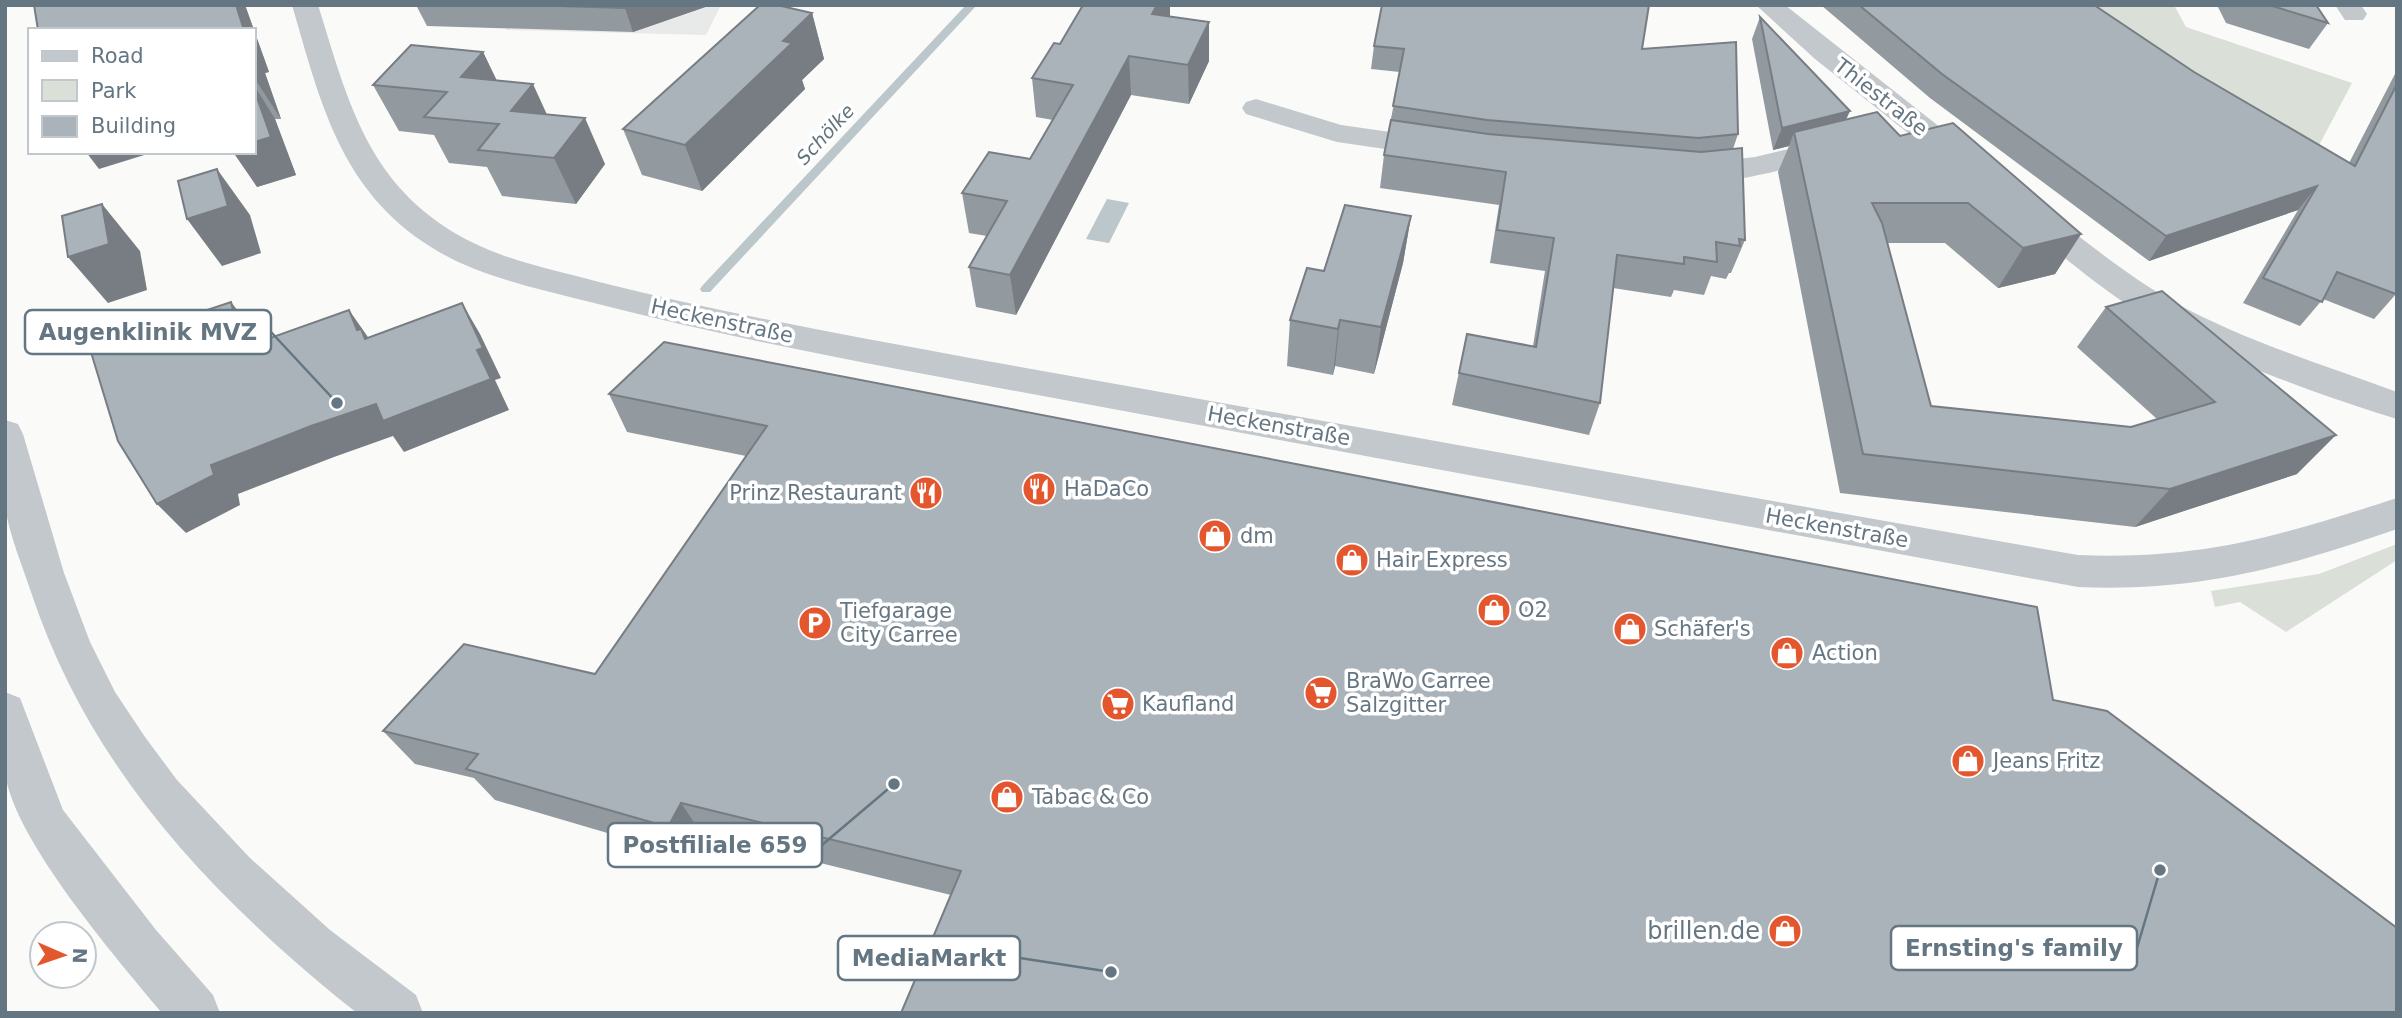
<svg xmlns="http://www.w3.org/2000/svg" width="2402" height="1018" viewBox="0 0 2402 1018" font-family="'DejaVu Sans',sans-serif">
	<rect width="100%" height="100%" fill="#fafaf8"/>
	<path fill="#e8e9e9" d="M522,5H721L706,35L506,30Z"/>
	<g fill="#dadfd7">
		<path d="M2049,5H2174L2186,27L2352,83L2306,170Z"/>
		<path d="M2397,544V560L2286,632L2240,602L2215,607L2211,591L2319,574Z"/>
	</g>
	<path fill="#bbc7cb" d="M1107,199L1129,203L1109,243L1086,239Z"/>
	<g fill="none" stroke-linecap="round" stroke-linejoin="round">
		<path fill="#bbc7cb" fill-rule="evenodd" d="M966,5H977L710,292H702L700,289L702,286Z"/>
		<g fill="#c3c8cc" fill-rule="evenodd">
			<path d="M292,5H318C347,97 365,178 453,232C497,259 550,269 599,282C722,313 846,335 970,358C1339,424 1709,490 2078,555C2203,560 2280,536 2397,498V529C2285,568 2197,592 2078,587C1708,519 1338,451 967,382C841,359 714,334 590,302C537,288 478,277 431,247C340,190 320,101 292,5Z"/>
			<path d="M1756,5H1785L1974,154L1978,161L1974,168L1963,170L1952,168L1815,59Z"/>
			<path d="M2335,5H2361L2367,14L2363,20H2345Z"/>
			<path d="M1256,99L1341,125L1440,139L1451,142L1455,148L1451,154L1440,157L1337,142L1246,114L1242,108L1246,102Z"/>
			<path d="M1835,138L1846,141L1850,147L1846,153C1803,164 1721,190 1680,180L1676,173L1680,166L1755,157Z"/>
			<path d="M2032,206L2043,209C2086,241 2127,276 2174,302C2244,341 2322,364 2397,392V419C2315,394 2208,355 2136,310C2095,285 2059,252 2021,223L2016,216L2021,209Z"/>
			<path d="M5,420L18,424L23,434L64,573L90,642L115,692L145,737L177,780L250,858L330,930L416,995L423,1013H357L338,998C203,887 87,762 31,592C22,565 9,534 5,506C2,478 5,448 5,420Z"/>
			<path d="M5,692L20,698L63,810L156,930L213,995L220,1013H162C117,959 14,840 5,773C2,747 5,718 5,692Z"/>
		</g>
	</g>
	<g fill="#929a9f">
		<path d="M34,5H245L269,72L265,73L281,119H275L296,175L257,187L254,152V30Z"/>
		<path d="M416,5H711L633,32L427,26Z"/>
		<path d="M1170,5V16L1209,61L1189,104L1131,95L1016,315L976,307L969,267L987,236L969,233L962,193L1030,159L1053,120L1036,117L1032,78Z"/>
		<path d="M1821,5H2094L2194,72L2349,163L2397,70L2396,294L2374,319L2323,299L2300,326L2243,303L2298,210L2149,261L1930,98Z"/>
		<path d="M2217,5H2316L2328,23L2309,49L2226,23Z"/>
		<path d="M812,13L824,59L802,80L805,89L702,191L642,175L623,129Z"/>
		<path d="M1760,17L1846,120L1900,136L2081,234L2055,274L1998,288L1945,243H1887L1931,406L2131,427L2157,419L2077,347L2106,307L2162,291L2297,474L2135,527L1840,493L1778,172L1789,146L1773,150L1752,39Z"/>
		<path d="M1374,46L1642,49L1738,134L1733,149L1745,240L1731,273H1729L1726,279L1711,276L1704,295L1674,290L1671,297L1613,288L1600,403L1589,435L1452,405L1467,334L1533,346L1545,271L1490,263L1499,205L1380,188L1384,155L1400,72L1371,69Z"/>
		<path d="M483,52L497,81L546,114L605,164L576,204L502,196L487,167L449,163L434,135L399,131L373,85Z"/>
		<path d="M1411,216L1403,263L1374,374L1335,366L1333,375L1287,366L1290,320L1324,271Z"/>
		<path d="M609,394L2037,607L951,895L702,834L689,857L495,800L474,778L415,764L383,731L595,674L746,456L627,432Z"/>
	</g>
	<g fill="#777d82">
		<path d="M236,5H245L269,72L265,73L281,119L257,82L254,71V30H244Z"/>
		<path d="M633,5H711L633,32L625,8Z"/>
		<path d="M1157,5H1170V21L1152,14Z"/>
		<path d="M812,13L824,59L802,80L805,89L702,191L685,145L783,41Z"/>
		<path d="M1209,22V61L1189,104L1188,65Z"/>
		<path d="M483,52L505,98L461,77Z"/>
		<path d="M1129,56L1131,95L1016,315L1010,275Z"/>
		<path d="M533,84L554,130L511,111Z"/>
		<path d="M254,85L275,119L296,175L257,187L233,152H254Z"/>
		<path d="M1850,111L1840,133L1794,132L1789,146L1773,150L1782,128Z"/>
		<path d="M585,118L605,164L576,204L554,158Z"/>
		<path d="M86,152H154L99,169Z"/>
		<path d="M217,169L250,215L261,253L222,266L187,219Z"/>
		<path d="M2317,186L2298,210L2149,261L2166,236Z"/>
		<path d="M102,204L140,251L147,290L108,303L68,257Z"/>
		<path d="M1411,216L1403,263L1374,374L1381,327Z"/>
		<path d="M2081,234L2055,274L1998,288L2023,248Z"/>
		<path d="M231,302L255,333L266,378L242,348Z"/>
		<path d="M462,303L480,334L501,378L495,380L509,410L404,452L393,436L334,457L238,494L240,505L186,533L157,504L211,465L477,350Z"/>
		<path d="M349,310L370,340L381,360L357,330Z"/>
		<path d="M1340,320L1335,366L1333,375L1338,329Z"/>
		<path d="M2336,435L2297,474L2135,527L2170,489Z"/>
		<path d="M681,803L702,834L689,857L668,827Z"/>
	</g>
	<g fill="#aab3b9" stroke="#777d82" stroke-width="2">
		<path d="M34,5H236L244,30H38Z"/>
		<path d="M526,5H633L625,8Z"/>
		<path d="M760,5H777L812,13L783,41L792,43L685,145L623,129Z"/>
		<path d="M1083,5H1157L1152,14L1209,22L1188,65L1129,56L1010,275L969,267L1007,201L962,193L989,152L1030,159L1073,85L1032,78L1054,43L1060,44Z"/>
		<path d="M1382,5H1649L1642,49L1736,42L1738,134L1698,138L1487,120L1393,106L1404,49L1374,46Z"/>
		<path d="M1859,5H2094L2194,72L2355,166L2397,84L2396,294L2337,272L2322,302L2263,278L2317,186L2166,236L1942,74Z"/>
		<path d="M2269,5H2316L2328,23Z"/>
		<path d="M1760,17L1850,111L1782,128Z"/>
		<path d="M411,45L483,52L461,77L533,84L511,111L585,118L554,158L478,150L499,124L424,117L447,92L373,85Z"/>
		<path d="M254,71L257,82L254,81Z"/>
		<path d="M254,89L271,137L254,142Z"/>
		<path d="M1877,112L1900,136L1953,123L2081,234L2023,248L1968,203H1872L1882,223L1931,406L2131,427L2215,402L2106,307L2162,291L2336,435L2170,489L1863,454L1794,132Z"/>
		<path d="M1391,120L1488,134L1701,152L1742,148L1745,240L1739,239L1740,246L1716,242L1717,262L1684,257V264L1617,255L1600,403L1459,373L1467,334L1536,347L1554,238L1497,230L1506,172L1384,155Z"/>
		<path d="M217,169L228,206L187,219L178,181Z"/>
		<path d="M102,204L109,244L68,257L62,216Z"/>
		<path d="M1345,205L1411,216L1381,327L1340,320L1338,329L1290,320L1307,268L1324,271Z"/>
		<path d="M231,302L242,348L349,310L357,330L361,329L365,339L462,303L483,348L477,350L491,379L383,421L376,404L311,426L211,465L214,475L157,504L118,441L90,349Z"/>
		<path d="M664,342L2037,607L2053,700L2107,711L2397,928V1013H901L961,871L681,803L668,827L466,769L478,754L383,731L464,644L595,674L767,426L609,394Z"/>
	</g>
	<defs>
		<symbol id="restaurant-disc" viewBox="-11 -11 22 22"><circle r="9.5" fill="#e4572e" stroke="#fff"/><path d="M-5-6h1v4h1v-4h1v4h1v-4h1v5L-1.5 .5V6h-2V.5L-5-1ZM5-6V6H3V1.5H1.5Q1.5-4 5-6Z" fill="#fff"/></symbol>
		<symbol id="shop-disc" viewBox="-11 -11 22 22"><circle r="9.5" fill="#e4572e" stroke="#fff"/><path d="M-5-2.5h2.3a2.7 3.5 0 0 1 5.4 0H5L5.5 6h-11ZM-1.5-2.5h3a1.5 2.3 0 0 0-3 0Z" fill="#fff"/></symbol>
		<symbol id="parking-disc" viewBox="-11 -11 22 22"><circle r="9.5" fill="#e4572e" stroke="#fff"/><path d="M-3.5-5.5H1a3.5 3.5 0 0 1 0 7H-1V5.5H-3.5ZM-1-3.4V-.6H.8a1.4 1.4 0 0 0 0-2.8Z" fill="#fff"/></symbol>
		<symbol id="supermarket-disc" viewBox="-11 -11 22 22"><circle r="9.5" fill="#e4572e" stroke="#fff"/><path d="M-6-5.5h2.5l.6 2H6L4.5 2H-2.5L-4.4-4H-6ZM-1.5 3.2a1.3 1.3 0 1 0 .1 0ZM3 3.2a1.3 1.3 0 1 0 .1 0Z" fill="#fff"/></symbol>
	</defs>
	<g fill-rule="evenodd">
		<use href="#restaurant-disc" x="1020" y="470" width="38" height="38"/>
		<use href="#restaurant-disc" x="907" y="474" width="38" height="38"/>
		<use href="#shop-disc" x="1196" y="517" width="38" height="38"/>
		<use href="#shop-disc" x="1333" y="541" width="38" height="38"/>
		<use href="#shop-disc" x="1475" y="591" width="38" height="38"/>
		<use href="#parking-disc" x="796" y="604" width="38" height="38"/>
		<use href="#shop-disc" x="1611" y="610" width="38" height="38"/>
		<use href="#shop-disc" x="1768" y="634" width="38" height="38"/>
		<use href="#supermarket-disc" x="1302" y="674" width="38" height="38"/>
		<use href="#supermarket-disc" x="1099" y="685" width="38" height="38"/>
		<use href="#shop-disc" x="1949" y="742" width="38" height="38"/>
		<use href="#shop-disc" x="988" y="778" width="38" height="38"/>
		<use href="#shop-disc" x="1766" y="912" width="38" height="38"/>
	</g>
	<g text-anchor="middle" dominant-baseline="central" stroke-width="7" stroke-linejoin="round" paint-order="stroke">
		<g font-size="19" font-style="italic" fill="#60757c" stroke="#fff">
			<text transform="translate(825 134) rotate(-47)">Schölke</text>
		</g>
		<g font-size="21" fill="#657683" stroke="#fff">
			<text transform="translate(1881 97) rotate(38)">Thiestraße</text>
			<text transform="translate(722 321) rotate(12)">Heckenstraße</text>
			<text transform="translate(1279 426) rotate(10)">Heckenstraße</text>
			<text transform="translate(1837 528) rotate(10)">Heckenstraße</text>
		</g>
		<g font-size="21" fill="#657683" stroke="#fff" text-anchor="start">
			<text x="1064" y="489">HaDaCo</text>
			<text x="902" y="493" text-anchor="end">Prinz Restaurant</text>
			<text x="1240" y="536">dm</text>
			<text x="1376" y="560">Hair Express</text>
			<text x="1518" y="610">O2</text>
			<text x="840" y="611">Tiefgarage<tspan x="840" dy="24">City Carree</tspan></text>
			<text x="1654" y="629">Schäfer's</text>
			<text x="1812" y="653">Action</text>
			<text x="1346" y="681">BraWo Carree<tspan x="1346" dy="24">Salzgitter</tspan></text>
			<text x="1142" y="704">Kaufland</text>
			<text x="1993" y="761">Jeans Fritz</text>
			<text x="1032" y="797">Tabac &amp; Co</text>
		</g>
		<g font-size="24" fill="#657683" stroke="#fff" text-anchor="end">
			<text x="1760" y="931">brillen.de</text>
		</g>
	</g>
	<path fill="none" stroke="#657683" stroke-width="2.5" d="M337 403L271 332M894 784L822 845M2160 870L2137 948M1111 972L1020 958"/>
	<g fill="#657683" stroke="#fff" stroke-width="2.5">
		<circle cx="337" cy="403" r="7"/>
		<circle cx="894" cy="784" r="7"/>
		<circle cx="2160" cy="870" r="7"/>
		<circle cx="1111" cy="972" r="7"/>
	</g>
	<g fill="#fff" stroke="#657683" stroke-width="2.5">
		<rect x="25" y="310" width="246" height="44" rx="7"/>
		<rect x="608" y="823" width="214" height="44" rx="7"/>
		<rect x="1891" y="926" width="246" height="44" rx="7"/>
		<rect x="838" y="936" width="182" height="44" rx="7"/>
	</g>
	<g font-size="23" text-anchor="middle" font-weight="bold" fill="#657683">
		<text x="148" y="340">Augenklinik MVZ</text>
		<text x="715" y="853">Postfiliale 659</text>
		<text x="2014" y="956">Ernsting's family</text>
		<text x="929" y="966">MediaMarkt</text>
	</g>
	<rect width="2402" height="1018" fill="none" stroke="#657683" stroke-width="14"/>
	<rect x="28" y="28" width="228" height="126" fill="#ffffff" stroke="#c1c8cd" stroke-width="2"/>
	<rect x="42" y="51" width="35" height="10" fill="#c3c8cc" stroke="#c1c8cd" stroke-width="2"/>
	<text x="91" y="63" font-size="21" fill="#657683">Road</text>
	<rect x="42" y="80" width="35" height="21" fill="#dadfd7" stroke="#c1c8cd" stroke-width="2"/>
	<text x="91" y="98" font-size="21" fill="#657683">Park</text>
	<rect x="42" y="116" width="35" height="21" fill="#aab3b9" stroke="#c1c8cd" stroke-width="2"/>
	<text x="91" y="133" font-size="21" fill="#657683">Building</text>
	<g transform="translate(63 955) rotate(92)"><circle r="33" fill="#ffffff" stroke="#c1c8cd" stroke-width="2"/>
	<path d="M0-5L12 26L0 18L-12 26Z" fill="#e4572e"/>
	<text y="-10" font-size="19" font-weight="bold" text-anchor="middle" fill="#657683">N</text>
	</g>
</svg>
